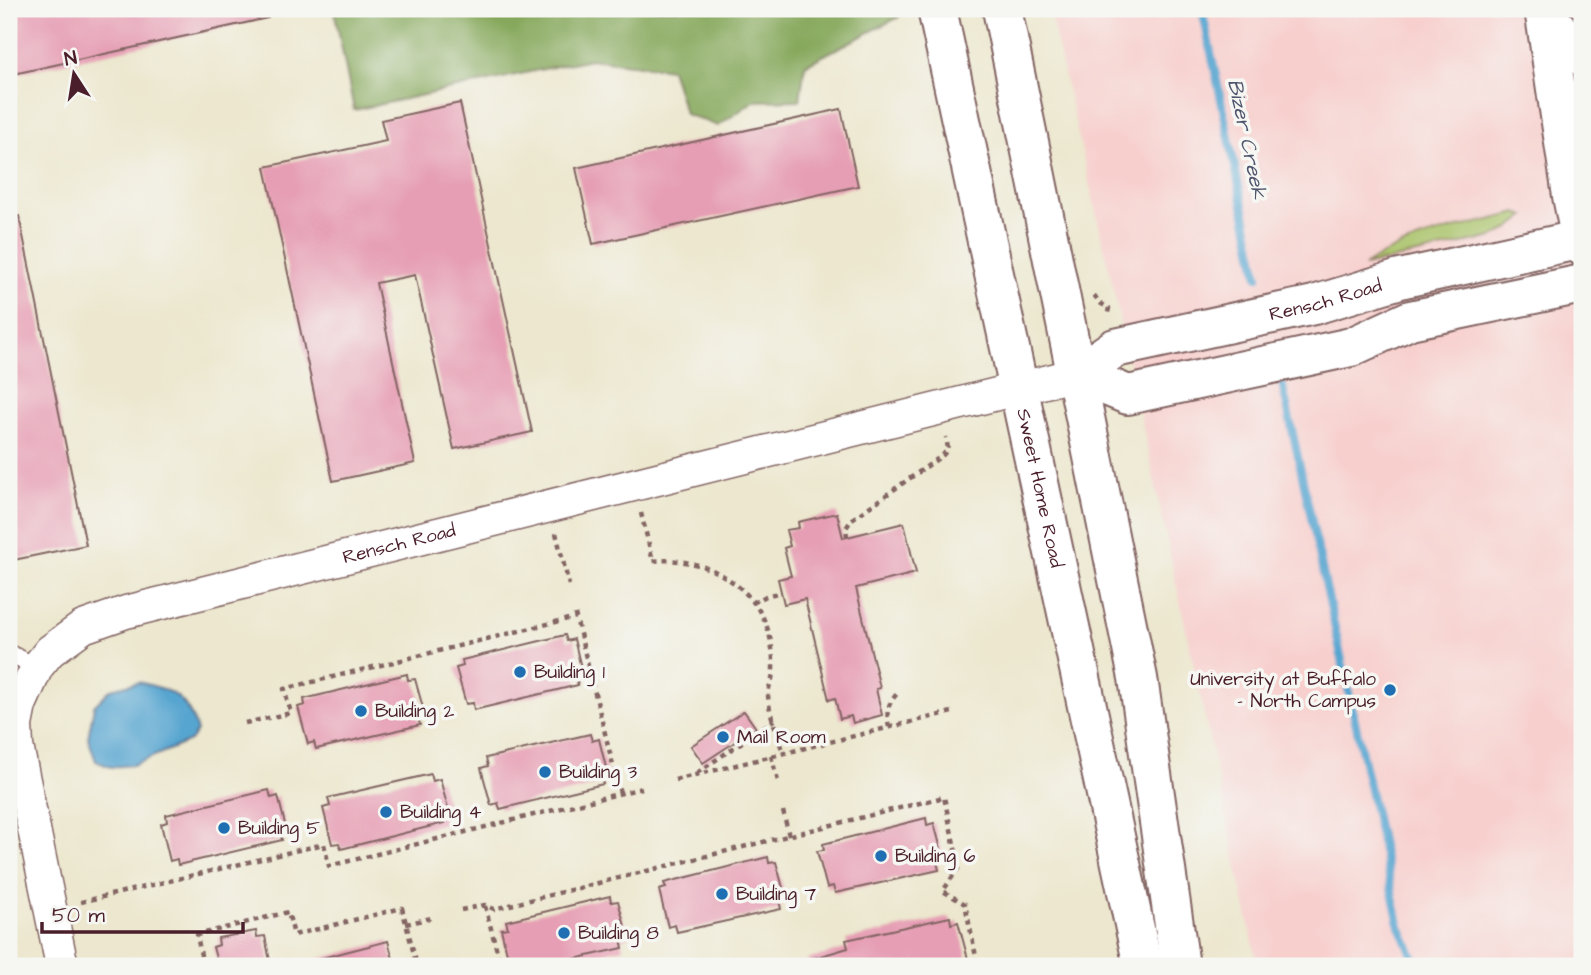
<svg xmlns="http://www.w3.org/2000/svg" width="1591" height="975" viewBox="0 0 1591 975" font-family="'Architects Daughter',sans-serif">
	<rect width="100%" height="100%" fill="#f6f6f2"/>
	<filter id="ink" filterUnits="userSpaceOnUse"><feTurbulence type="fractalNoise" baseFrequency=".0143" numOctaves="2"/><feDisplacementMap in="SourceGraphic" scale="14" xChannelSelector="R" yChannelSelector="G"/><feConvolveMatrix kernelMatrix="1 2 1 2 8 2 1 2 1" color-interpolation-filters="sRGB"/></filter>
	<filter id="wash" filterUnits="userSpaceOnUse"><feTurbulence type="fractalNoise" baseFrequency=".00686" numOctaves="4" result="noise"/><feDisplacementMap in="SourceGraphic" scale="28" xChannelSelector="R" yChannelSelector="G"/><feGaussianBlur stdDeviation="1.57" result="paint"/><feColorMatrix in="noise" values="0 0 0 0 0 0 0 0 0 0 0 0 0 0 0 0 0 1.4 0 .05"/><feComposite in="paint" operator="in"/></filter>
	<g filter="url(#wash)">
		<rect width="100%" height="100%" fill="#ece7ce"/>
		<path fill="#f7d0ce" d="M1049,9H1582V966H1258L1109,269Z"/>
		<path fill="#a9c268" stroke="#7a704a" stroke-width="2" d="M1517,213L1525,216L1507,230L1493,237L1364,266C1408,235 1466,227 1517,213Z"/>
		<path fill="#86a85c" stroke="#686444" stroke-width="2" d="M334,9H897L899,17L805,65L800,100L754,101L718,126L685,114L671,69L590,59L354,110Z"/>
		<path fill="#56a5d0" stroke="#50627e" stroke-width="2" d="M139,682C173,691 186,695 197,731L190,741L133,765L110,767L96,761L88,738L94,706L111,689Z"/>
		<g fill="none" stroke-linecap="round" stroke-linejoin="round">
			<g stroke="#56a5d0" stroke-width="8">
				<path d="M1202,9L1258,277"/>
				<path d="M1282,383L1399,924L1417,966"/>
			</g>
		</g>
		<g id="blocks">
			<g fill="#e69eb4">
				<path d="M9,9H267L268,18L9,75Z"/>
				<path d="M460,103L532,432L454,449L415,275L376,283L415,463L333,481L265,167L386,141L381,120Z"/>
				<path d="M841,109L858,186L593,244L576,168Z"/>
				<path d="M19,216L86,545L9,561V217Z"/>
				<path d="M837,513L843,538L904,523L916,573L856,588L880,688L876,689L882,715L853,723L851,716L840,719L835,698L829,700L805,599L784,604L778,579L791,576L784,548L790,546L786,530L799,528L798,522Z"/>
				<path d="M565,635L567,641L574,639L583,676L576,678L578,685L474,710L473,703L466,704L456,668L463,666L462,660Z"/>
				<path d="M407,674L408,680L415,679L425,715L418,717L420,725L316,749L314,742L308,744L298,707L305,705L304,699Z"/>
				<path d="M744,711L756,728L703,763L691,746Z"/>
				<path d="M590,734L592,741L599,739L608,776L601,778L603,784L500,809L498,803L491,805L481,768L488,766L486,758Z"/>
				<path d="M431,774L433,781L440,779L450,816L443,818L444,823L341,849L339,843L332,844L323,808L330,806L328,798Z"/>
				<path d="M269,790L271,798L278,796L287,832L280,834L282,840L178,865L177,859L170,861L161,824L167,822L166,815Z"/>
				<path d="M926,818L927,825L934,823L944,860L937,862L939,870L835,893L833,886L827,888L817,851L824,850L823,844Z"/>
				<path d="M768,857L769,863L776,862L786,899L779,900L781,909L677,932L675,925L668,927L659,890L666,888L664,883Z"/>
				<path d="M610,896L611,902L618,901L628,937L621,939L623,948L543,966H510L501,929L508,928L506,921Z"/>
				<path d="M950,917L951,924L958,922L968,959L961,960L963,966H808L807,960L848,948L846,940Z"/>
				<path d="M256,931L257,937L265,936L271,966H218L213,947L219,945L218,938Z"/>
				<path d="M388,941L395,966H319L318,959Z"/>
			</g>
		</g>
	</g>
	<g filter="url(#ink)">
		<use href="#blocks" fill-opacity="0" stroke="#836564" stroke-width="2"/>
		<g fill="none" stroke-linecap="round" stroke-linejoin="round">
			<defs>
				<path id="service" d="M9,653L37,667"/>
				<g id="minor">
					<path id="s1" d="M62,966L17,746L16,725L20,705L37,667L50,651L83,627L126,612L1077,374"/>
				</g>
				<g id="tertiary">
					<path id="s2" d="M1077,374L1115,348L1314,305L1400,279L1582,239"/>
					<path d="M1077,374L1128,395L1351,347L1410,320L1582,284"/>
				</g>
				<g id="secondary">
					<path id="s3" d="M937,9L1143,966"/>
					<path d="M1002,9L1138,678L1180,966"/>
					<path d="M1544,9L1572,196L1582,246"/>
					<path d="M1546,16L1582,56"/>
				</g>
			</defs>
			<use href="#service" stroke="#836564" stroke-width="19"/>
			<use href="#minor" stroke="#836564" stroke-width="35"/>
			<use href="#tertiary" stroke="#836564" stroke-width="42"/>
			<use href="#secondary" stroke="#836564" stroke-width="42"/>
			<g stroke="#836564" stroke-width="4.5" stroke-dasharray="5 5" stroke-linecap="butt">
				<path d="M1094,295L1100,303L1109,308L1107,317"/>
				<path d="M641,513L653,561C705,555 761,587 771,642C773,654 774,667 772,679C770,685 768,690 768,695C769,714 778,735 783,753"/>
				<path d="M556,533L569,585"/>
				<path d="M847,537L846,528L852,519L943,455L948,449L946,437"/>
				<path d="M753,603L766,596L781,592"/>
				<path d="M575,614L620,793"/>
				<path d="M245,723L291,713L284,689L576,617"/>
				<path d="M889,727C886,714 887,704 897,694"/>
				<path d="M771,756L778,781"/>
				<path d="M697,773L774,720"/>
				<path d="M675,780L952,712"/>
				<path d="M783,811L789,836"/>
				<path d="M81,902L324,844L329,866L646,787"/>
				<path d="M485,906L501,966"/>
				<path d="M461,910L485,905L494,909L944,797L959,867L943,891L965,904L978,966"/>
				<path d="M406,924L431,918"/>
				<path d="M203,966L197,935L288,912L294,935L402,908L417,966"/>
			</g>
			<use href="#service" stroke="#fff" stroke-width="16"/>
			<use href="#minor" stroke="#fff" stroke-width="32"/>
			<use href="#tertiary" stroke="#fff" stroke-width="38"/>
			<use href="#secondary" stroke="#fff" stroke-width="38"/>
		</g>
	</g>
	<g fill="#1f6fb2" stroke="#f6f6f2" stroke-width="2.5">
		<circle cx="520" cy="672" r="7"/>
		<circle cx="1390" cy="690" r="7"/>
		<circle cx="361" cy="711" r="7"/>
		<circle cx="723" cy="737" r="7"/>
		<circle cx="545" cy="772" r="7"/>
		<circle cx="386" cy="812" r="7"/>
		<circle cx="224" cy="828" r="7"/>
		<circle cx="881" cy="856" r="7"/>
		<circle cx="722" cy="894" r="7"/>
		<circle cx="564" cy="933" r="7"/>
	</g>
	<g text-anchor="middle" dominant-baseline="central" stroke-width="7" stroke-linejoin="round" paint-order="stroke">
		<g font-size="19" fill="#4a1f2b" stroke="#f6f6f2">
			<text stroke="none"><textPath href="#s2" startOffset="262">Rensch Road</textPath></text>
			<text stroke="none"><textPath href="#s3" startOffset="490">Sweet Home Road</textPath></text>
			<text stroke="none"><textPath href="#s1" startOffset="696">Rensch Road</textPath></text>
		</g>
		<g font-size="19" fill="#4a1f2b" stroke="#f6f6f2" text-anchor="start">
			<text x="534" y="672">Building 1</text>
			<text x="1376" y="679" text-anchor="end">University at Buffalo<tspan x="1376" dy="22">- North Campus</tspan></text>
			<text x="375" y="711">Building 2</text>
			<text x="737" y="737">Mail Room</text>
			<text x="559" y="772">Building 3</text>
			<text x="400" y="812">Building 4</text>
			<text x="238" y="828">Building 5</text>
			<text x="895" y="856">Building 6</text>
			<text x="736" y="894">Building 7</text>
			<text x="578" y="933">Building 8</text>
		</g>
		<g font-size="21" font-style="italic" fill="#4f556d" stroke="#f6f6f2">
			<text transform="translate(1247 139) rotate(78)">Bizer Creek</text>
		</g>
	</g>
	<rect width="1591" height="975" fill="none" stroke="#f6f6f2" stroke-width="35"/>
	<g transform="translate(74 74) rotate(348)" stroke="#f6f6f2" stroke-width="5" paint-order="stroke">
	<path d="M0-5L12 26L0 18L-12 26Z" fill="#4a1f2b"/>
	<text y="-10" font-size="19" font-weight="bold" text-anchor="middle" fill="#4a1f2b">N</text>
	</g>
	<path d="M42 922v10h201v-10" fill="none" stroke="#4a1f2b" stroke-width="3.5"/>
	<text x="52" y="922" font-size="21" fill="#4a1f2b" stroke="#f6f6f2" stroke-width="5" paint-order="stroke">50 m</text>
</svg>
